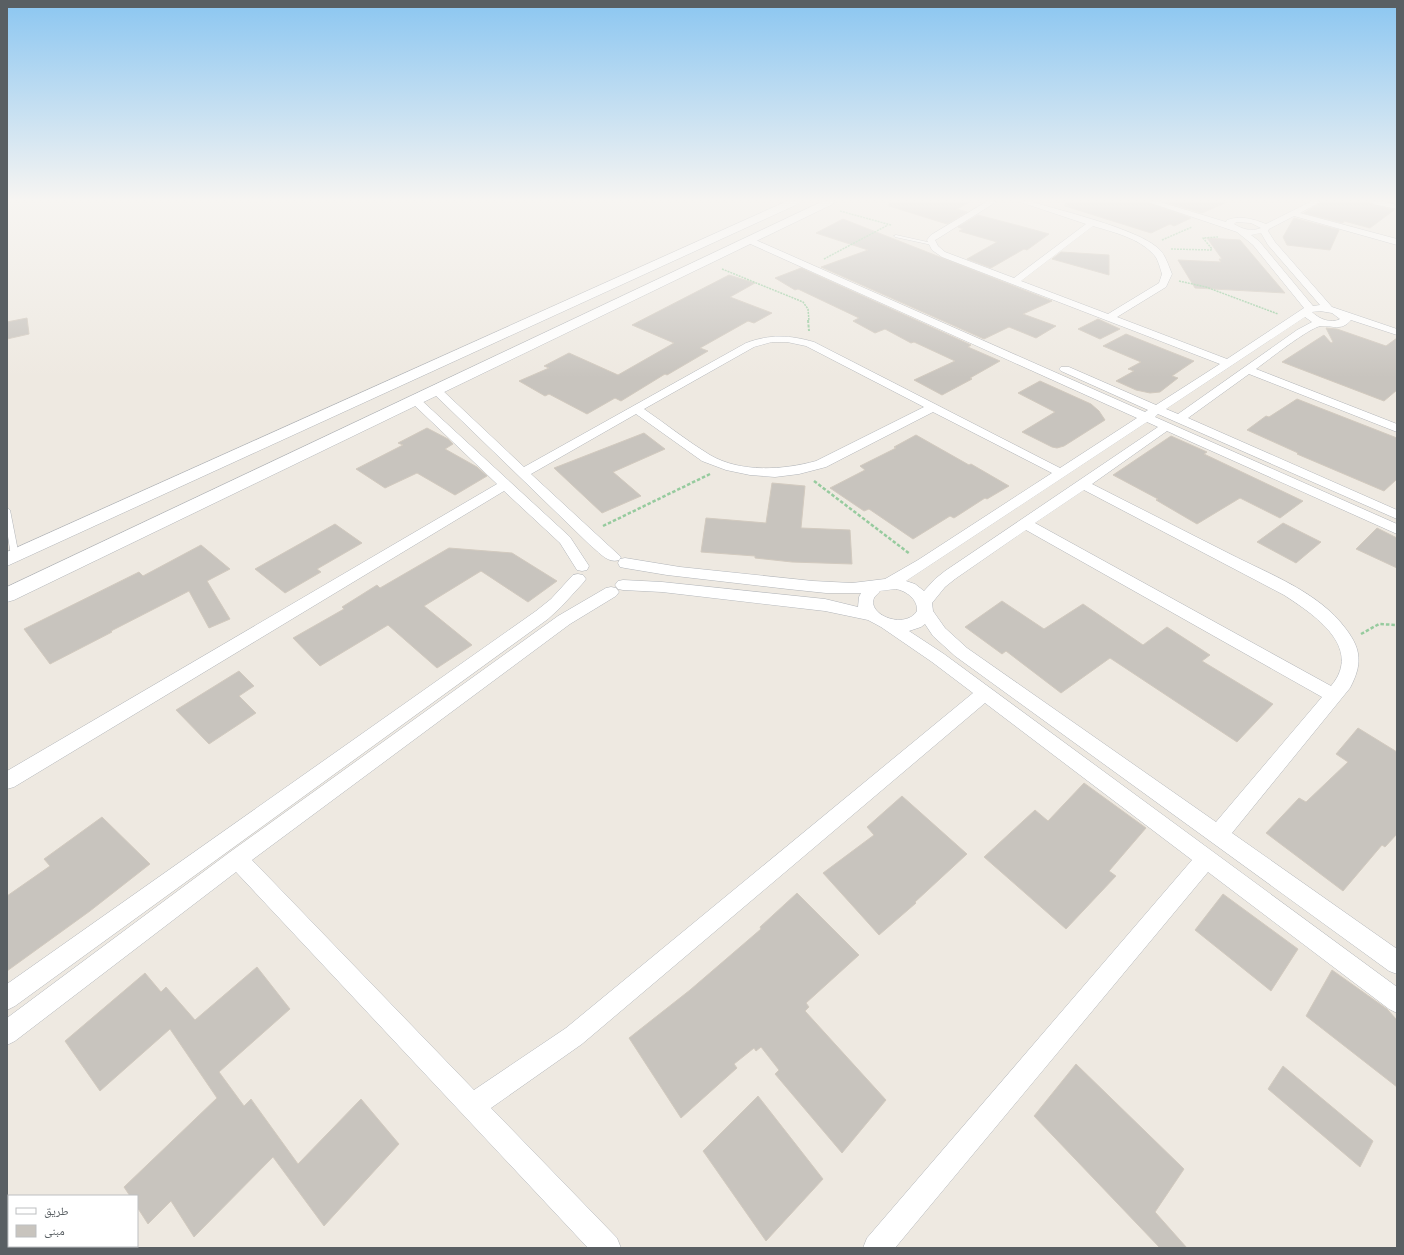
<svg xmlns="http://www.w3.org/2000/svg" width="1404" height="1255" viewBox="0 0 1404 1255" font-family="'Space Grotesk','Noto Naskh Arabic',sans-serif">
	<rect width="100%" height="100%" fill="#eee9e1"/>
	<g fill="#c8c4be" stroke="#d2cabf">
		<path d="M889,202H970L957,209L967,212L947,224L889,206Z"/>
		<path d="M1066,202H1147L1191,218L1174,226L1170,224L1151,233L1065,206Z"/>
		<path d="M1165,202H1227L1202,213Z"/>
		<path d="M1321,202H1364L1394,210L1370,228L1344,221L1343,223L1304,213Z"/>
		<path d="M978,215L1020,226L1049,234L1027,250L1024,249L991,268L967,259L997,242L959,231L963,229L958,227Z"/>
		<path d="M1294,218L1339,230L1330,250L1287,245L1283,237Z"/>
		<path d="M843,219L1052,301L1023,314L1056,326L1036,338L1009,327L984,339L821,267L868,250L816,233Z"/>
		<path d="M1207,238L1240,240L1285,293L1195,288L1178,260L1221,262L1219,259H1222Z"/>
		<path d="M1061,252L1109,255V275L1052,259Z"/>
		<path d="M801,268L971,345L968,347L1000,361L970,378L972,379L942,395L914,380L955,361L914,342L911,343L885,329L875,333L853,321L859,318L798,289L795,290L775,278Z"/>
		<path d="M729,275L755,283L730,297L772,313L754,323L748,321L700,348L708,351L667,375L665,374L621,401L615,398L587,414L549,394L545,396L519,381L549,368L544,366L569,353L618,375L674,343L632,325Z"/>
		<path d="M27,318L29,334L7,339V322Z"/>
		<path d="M1098,319L1120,329L1100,339L1078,329Z"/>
		<path d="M1326,328L1337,329L1386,346L1397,338V390L1384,401L1282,362L1324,335L1331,343L1333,342Z"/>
		<path d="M1126,334L1166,350L1194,361L1172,376L1178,378L1160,392L1150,393L1136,390L1116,381L1134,371L1128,369L1141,362L1103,346Z"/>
		<path d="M1040,381L1091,404L1099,411L1105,420L1064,446L1057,448L1052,447L1022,432L1055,412L1018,393Z"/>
		<path d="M1297,399L1397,438V479L1384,491L1297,454L1298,453L1247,430L1266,416L1269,417Z"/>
		<path d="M427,428L448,439L453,444L445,449L477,467L487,476L455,495L417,473L385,488L356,469L403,445L398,443Z"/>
		<path d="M644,433L665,449L613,472L641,496L602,513L554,468Z"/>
		<path d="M916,435L969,465L971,464L1009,486L987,499L985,498L954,518L950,516L913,539L869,509L864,511L830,488L865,470L860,466L896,448L894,447Z"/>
		<path d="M1171,436L1207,452L1204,454L1303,501L1280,518L1240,498L1197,524L1156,500L1158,499L1113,475Z"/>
		<path d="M772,483L805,486L801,528L850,530L852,564L792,562L755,558V556L701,552L706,518L766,523Z"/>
		<path d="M1283,523L1321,542L1296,563L1257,542Z"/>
		<path d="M335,524L362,543L317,569L321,572L285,593L255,569Z"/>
		<path d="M1377,528L1397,538V568L1356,549Z"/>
		<path d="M201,545L230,569L207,581L230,619L209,628L189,591L111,631L112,632L50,664L24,629L139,572L143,576Z"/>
		<path d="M449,548L512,553L557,581L528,602L481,571L424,606L472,645L437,668L388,625L320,666L293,638L344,609L342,607L377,585L380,588Z"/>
		<path d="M1002,601L1044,629L1083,604L1143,645L1167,627L1210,655L1202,661L1273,704L1237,742L1110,658L1061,693L1006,651L1002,654L965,627Z"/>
		<path d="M239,671L254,686L239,696L256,713L209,744L176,710Z"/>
		<path d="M1358,728L1397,752V834L1385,847L1382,845L1343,891L1266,833L1299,798L1306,802L1348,762L1336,754Z"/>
		<path d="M1084,783L1146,828L1109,871L1116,876L1066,929L984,857L1035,810L1048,821Z"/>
		<path d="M902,796L967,854L915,902L916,903L879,935L823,873L874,835L867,827Z"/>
		<path d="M102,817L150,864L90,911L7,971V896L50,866L44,859Z"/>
		<path d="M797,893L859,955L806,1003L809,1007L805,1011L886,1100L842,1153L775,1074L779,1070L761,1047L756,1051L754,1048L734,1064L737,1068L681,1118L629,1038L690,990L761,929L760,927Z"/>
		<path d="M1223,894L1298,949L1271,991L1195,930Z"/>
		<path d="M257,967L290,1009L219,1072L244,1106L251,1099L298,1164L361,1099L399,1144L324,1226L273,1157L194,1237L171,1201L148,1224L137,1207V1196H130L124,1187L217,1098L170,1029L100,1091L65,1041L145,973L161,992L166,987L195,1020Z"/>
		<path d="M1332,970L1387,1009L1397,1020V1087L1306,1016Z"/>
		<path d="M1076,1064L1184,1169L1155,1212L1187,1248H1160L1034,1116Z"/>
		<path d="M1283,1066L1373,1141L1360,1167L1268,1089Z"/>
		<path d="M758,1096L823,1179L766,1241L703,1151Z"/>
	</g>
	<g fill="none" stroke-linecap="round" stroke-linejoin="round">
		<defs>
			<g id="service">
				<path d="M896,235L932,243L934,244L932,245L895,237L894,236Z"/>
				<path d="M7,508L10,510L19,556L15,558L11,556L7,530Z"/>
			</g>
			<g id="minor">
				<path d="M986,202H996L937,239L935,240L938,246L945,252L1014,278L1086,224L1020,202H1032C1062,211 1143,230 1161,251C1166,257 1169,267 1172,274L1166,287L1117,317L1227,359L1304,308L1253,245L1237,232L1148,202H1160L1226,222L1227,220C1240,215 1254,219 1266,224L1310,202H1320L1300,213L1397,239V245L1294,216L1269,229L1268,231L1275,242L1332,307L1397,329V335L1351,320C1341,332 1332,325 1321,326C1310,327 1267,361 1256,369L1397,424V432L1249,374L1188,418L1397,510V519L1158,414L1155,417L1397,524V534L1167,431L1092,484C1138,507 1184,531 1230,554C1269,574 1319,592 1346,629C1362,650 1362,665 1350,688L1232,833L1397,949V974L1389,971L955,656L933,636L925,624L921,627L909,631L944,654L1397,987V1013L1389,1009L1208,872L895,1248H863L867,1238L1192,860L985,703L582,1044L491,1108L617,1238L621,1248H588L236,872L15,1041L7,1045V1018L230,852L558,616L606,588L611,587L616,588L619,592L616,596L570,624L252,860L474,1090L566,1028L973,693L932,662L881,627L868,620L825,611L662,592L623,590L618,589L615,585L618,581L623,580L662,582L825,599L858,607L859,597L861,593H826L788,589L667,575L625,568L620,567L618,563L620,559L625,558L680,567L813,581L852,583L885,579L918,560L1052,473L933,412L826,467L799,474L775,477L750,475L726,470L702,461L636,414L531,474L621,557L619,560C608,564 599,552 590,545L430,390L432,388H440L524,467L746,343C770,334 790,335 814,342L1060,468L1137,418L746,242L745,240L749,237L1145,412L1148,410L1061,371L1059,369L1061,367H1069L1156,405L1220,364L942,257L932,250L927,240L931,235ZM1236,222L1251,223L1261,228C1251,232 1242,229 1234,224ZM1093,226C1113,232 1139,238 1153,254C1158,258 1160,268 1162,274L1159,283L1108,314L1021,281ZM1261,233L1268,245L1320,305L1313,306L1259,241L1251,235ZM1320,311L1332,313L1340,319C1331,324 1319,319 1312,312ZM1305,317L1312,322L1297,330L1178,414L1166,409ZM772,342H787L806,346L924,407L816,461C783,470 741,473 710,455C687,441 666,424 644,409L754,347ZM1147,422L1158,427L945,571L935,579L924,591L915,584L906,581ZM1084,490L1284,595C1313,614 1364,647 1331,686L1035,523ZM1026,530L1322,697L1216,822L967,648L945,628L933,611L932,603L945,587L955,579ZM896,589C907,591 918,600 917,611C905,630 867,615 874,598C875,596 879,593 880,591Z"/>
				<path d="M1372,202H1386L1397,205V209L1373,204Z"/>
				<path d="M415,397L419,398L570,537L589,566L587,570L582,571L577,570L560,543L504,491L14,787L7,789V771L497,484L411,402L409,400L411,398Z"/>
				<path d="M578,574L583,575L586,579L583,583L561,607L548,619L15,1006L7,1010V984L536,611L551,599L573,575Z"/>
			</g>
			<g id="tertiary">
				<path d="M785,202H799L798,204L7,566V552Z"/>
				<path d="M821,202H834L833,204L14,600L7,602V587Z"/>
			</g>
		</defs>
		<use href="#service" stroke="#b2b5b9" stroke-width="1"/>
		<use href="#minor" stroke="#b2b5b9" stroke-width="1"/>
		<use href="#tertiary" stroke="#b2b5b9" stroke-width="1"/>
		<g stroke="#96cb9e" stroke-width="1.5" stroke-dasharray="2 1" stroke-linecap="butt">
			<path d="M840,211L891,225"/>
			<path d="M1162,240L1192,227"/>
			<path d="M1171,249L1211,250L1212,249L1203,238L1218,237"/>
			<path d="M824,259L888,225"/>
			<path d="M722,269L803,302L808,309L809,321"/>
			<path d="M1179,281L1206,287L1278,314"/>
		</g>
		<path stroke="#96cb9e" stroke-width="2" stroke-dasharray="3 1.5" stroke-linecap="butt" d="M808,320L809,331"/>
		<g stroke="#96cb9e" stroke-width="2.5" stroke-dasharray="3.5 2" stroke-linecap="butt">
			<path d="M814,481L910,554"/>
			<path d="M603,526L710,474"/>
			<path d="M1361,634L1379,624L1397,625"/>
		</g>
		<use href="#service" fill="#fff" fill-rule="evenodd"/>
		<use href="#minor" fill="#fff" fill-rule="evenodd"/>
		<use href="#tertiary" fill="#fff" fill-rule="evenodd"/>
	</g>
	<linearGradient id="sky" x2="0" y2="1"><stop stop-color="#8bc6f1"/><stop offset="0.53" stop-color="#f7f5f2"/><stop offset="1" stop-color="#f7f5f2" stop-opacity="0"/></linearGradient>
	<rect width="1404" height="378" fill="url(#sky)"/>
	<rect width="1404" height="1255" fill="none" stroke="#595f63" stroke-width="16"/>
	<rect x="8" y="1195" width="130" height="52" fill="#ffffff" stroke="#bdbfc1"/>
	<rect x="16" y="1208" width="20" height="6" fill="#ffffff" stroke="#bdbfc1"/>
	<text x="44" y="1215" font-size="12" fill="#595f63">طريق</text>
	<rect x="16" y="1225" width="20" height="12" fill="#c8c4be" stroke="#bdbfc1"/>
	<text x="44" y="1235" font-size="12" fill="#595f63">مبنى</text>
</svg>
